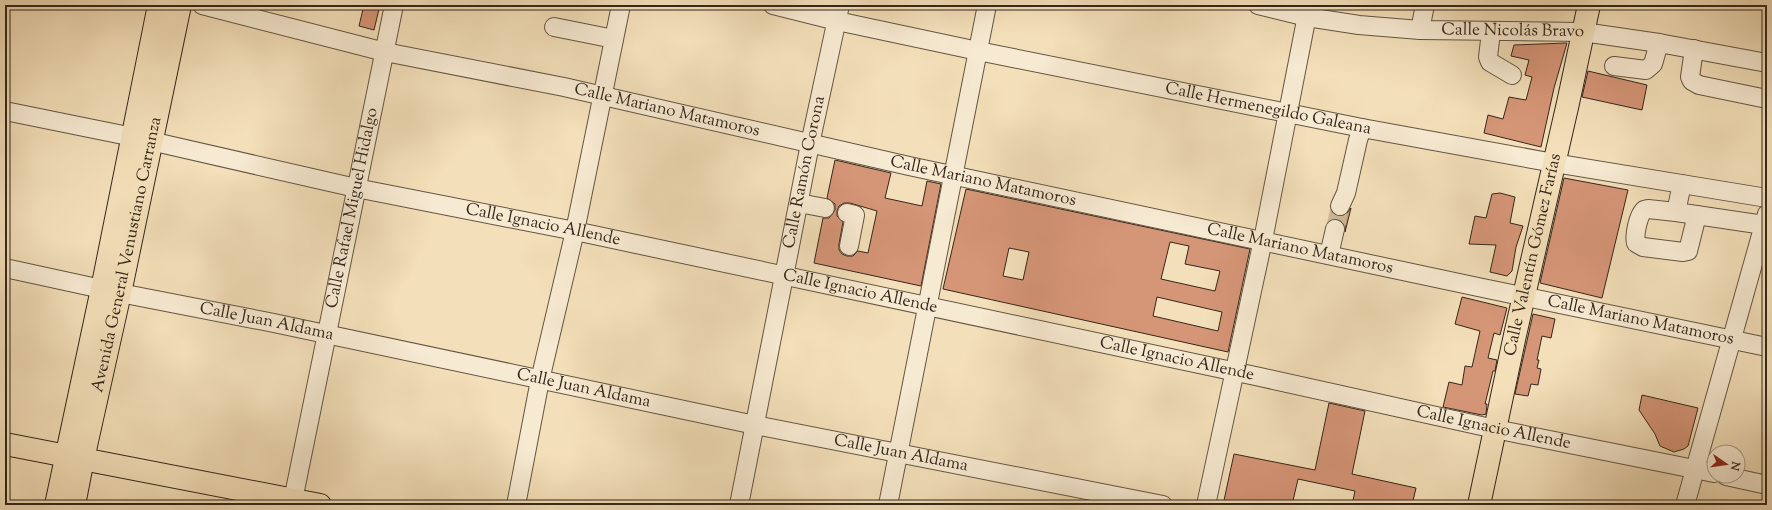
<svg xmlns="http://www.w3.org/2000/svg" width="1772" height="510" viewBox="0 0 1772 510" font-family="'Sorts Mill Goudy',serif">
	<rect width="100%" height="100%" fill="#f3dfb9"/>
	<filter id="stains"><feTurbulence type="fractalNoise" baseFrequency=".005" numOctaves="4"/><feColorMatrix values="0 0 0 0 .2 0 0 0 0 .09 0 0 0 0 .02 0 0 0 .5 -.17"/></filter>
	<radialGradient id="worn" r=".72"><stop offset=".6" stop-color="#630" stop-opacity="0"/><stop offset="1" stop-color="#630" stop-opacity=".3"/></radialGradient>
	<g fill="#d59577" stroke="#34271b" fill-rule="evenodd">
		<path d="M364,5H380L374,30L359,26Z"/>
		<path d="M1567,43L1554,88L1541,147L1484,133L1488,115L1503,119L1509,97L1526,100L1532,77L1525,75L1529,60L1511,56L1514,45Z"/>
		<path d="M1588,71L1647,85L1642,110L1582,97Z"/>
		<path d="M835,160L891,173L885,198L922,206L927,181L941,184L921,286L814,263L823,218H829L835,210V204L827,198ZM844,203H850L877,211L868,253L858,251L853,256H847L842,254L839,250V244L843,222L837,216V211L839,206Z"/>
		<path d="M1564,178L1628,190L1602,298L1540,283Z"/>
		<path d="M966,189L1250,249L1228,352L943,289ZM1170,242L1189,246L1185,264L1220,271L1215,291L1161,279ZM1009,248L1029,252L1023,280L1003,276ZM1157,297L1222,312L1218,331L1153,316Z"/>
		<path d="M1500,193L1515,197L1510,223L1523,226L1516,247L1512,271L1507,276L1490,272L1496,245L1469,244L1475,216L1486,218L1492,194Z"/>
		<path d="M1351,208L1345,232V226L1342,221L1337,219H1332L1333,213L1341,216L1346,214Z"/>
		<path d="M1462,297L1507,308L1500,335L1494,333L1488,358L1497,360L1495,371H1493L1485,404H1487L1486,414L1482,415L1443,407L1449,382L1462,385L1465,366L1472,367L1480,331L1455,324Z"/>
		<path d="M1533,314L1555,319L1551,338L1542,336L1537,360H1539L1537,368L1541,369L1538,385L1531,384L1528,396L1515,394Z"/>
		<path d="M1642,395L1698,408L1688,446L1684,449L1674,452L1660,446L1655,434L1639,410Z"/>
		<path d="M1329,403L1365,411L1352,474L1416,488L1412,505H1352L1355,491L1298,479L1292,505H1223L1234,454L1315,470Z"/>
	</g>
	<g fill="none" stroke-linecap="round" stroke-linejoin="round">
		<path stroke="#cdba99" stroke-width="18" stroke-dasharray="18 9" stroke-linecap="butt" d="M1335,229L1340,206"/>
		<defs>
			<g id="minor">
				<path id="s1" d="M202,5L385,52L564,87L909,166L1478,287L1767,347"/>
				<path id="s2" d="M773,5L837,21L978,51L1362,128L1554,163L1767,198"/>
				<path id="s3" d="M1258,5L1307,17L1359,25L1420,30L1583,32L1659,43L1767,63"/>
				<path d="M554,27L614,39"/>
				<path d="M1420,30L1425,5"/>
				<path d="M1491,32L1488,57L1490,62L1512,75"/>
				<path d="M1694,49L1690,77L1692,81L1699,85L1767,99"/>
				<path d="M1614,66L1646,70L1653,64L1659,43"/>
				<path id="s4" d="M5,111L133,137L356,188L575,231L1260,377L1495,429L1714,473"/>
				<path d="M1682,184L1676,212L1764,225"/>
				<path d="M799,203L825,208"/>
				<path d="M1340,206L1346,193L1358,140L1362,128"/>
				<path d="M1676,212L1648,209L1644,210C1638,216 1634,235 1636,243L1643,247L1683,252L1688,251L1697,215"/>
				<path d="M847,213L855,215L849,246"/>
				<path d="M1329,255L1335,229"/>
				<path id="s5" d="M5,268L120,293L269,322L755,425L1163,505"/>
				<path d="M1726,476L1767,485"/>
				<path id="s6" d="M292,505L394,5"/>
				<path d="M516,505L540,380L575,231L621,5"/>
				<path id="s7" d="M739,505L810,144L840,5"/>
				<path d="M888,505L987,5"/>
				<path d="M1206,505L1263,240L1309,5"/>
				<path d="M1685,505L1767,214"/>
			</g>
			<g id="major">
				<path d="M5,444L320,505"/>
				<path d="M56,505L102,289L159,5"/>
				<path id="s8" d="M74,505L83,459L120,293L180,5"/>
				<path id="s9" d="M1479,505L1515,335L1568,103L1589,5"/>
			</g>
		</defs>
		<use href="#minor" stroke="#645542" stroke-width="20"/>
		<use href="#major" stroke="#34271b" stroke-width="24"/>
		<path stroke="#34271b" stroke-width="2.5" stroke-dasharray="1 2" stroke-linecap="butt" d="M1764,182L1767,173"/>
		<use href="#minor" stroke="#f7ead2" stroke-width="18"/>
		<use href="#major" stroke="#f3dfb9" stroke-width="22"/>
	</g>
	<g text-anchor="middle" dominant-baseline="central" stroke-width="4" stroke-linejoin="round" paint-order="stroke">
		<g font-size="17" fill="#34271b" stroke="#f7ead2">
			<text stroke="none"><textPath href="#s3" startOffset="257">Calle Nicolás Bravo</textPath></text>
			<text stroke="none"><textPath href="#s2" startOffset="506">Calle Hermenegildo Galeana</textPath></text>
			<text stroke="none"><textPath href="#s1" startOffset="477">Calle Mariano Matamoros</textPath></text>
			<text stroke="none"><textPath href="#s7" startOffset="339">Calle Ramón Corona</textPath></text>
			<text stroke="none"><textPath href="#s1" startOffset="801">Calle Mariano Matamoros</textPath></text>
			<text stroke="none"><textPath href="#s6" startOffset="303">Calle Rafael Miguel Hidalgo</textPath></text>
			<text stroke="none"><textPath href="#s4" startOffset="550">Calle Ignacio Allende</textPath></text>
			<text stroke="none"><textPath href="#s1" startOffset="1125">Calle Mariano Matamoros</textPath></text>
			<text stroke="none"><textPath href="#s8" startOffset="256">Avenida General Venustiano Carranza</textPath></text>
			<text stroke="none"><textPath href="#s9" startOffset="256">Calle Valentín Gómez Farías</textPath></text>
			<text stroke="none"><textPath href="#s4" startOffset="874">Calle Ignacio Allende</textPath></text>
			<text stroke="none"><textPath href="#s1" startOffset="1473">Calle Mariano Matamoros</textPath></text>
			<text stroke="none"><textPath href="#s5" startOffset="267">Calle Juan Aldama</textPath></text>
			<text stroke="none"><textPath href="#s4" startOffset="1198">Calle Ignacio Allende</textPath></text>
			<text stroke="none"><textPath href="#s5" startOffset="591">Calle Juan Aldama</textPath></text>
			<text stroke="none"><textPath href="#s4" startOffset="1522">Calle Ignacio Allende</textPath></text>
			<text stroke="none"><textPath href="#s5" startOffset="915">Calle Juan Aldama</textPath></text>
		</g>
	</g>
	<rect width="1772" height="510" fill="none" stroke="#f3dfb9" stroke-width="20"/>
	<rect x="6" y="6" width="1760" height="498" fill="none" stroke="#34271b" stroke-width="2"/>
	<rect x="10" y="10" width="1752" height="490" fill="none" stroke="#34271b"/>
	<g transform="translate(1726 464) rotate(103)"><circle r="19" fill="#f7ead2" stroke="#a99c89"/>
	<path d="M0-3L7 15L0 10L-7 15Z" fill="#8f2418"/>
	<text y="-6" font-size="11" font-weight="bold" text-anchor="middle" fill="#34271b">N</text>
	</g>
	<rect width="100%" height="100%" filter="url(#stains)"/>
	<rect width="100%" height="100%" fill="url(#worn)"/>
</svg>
